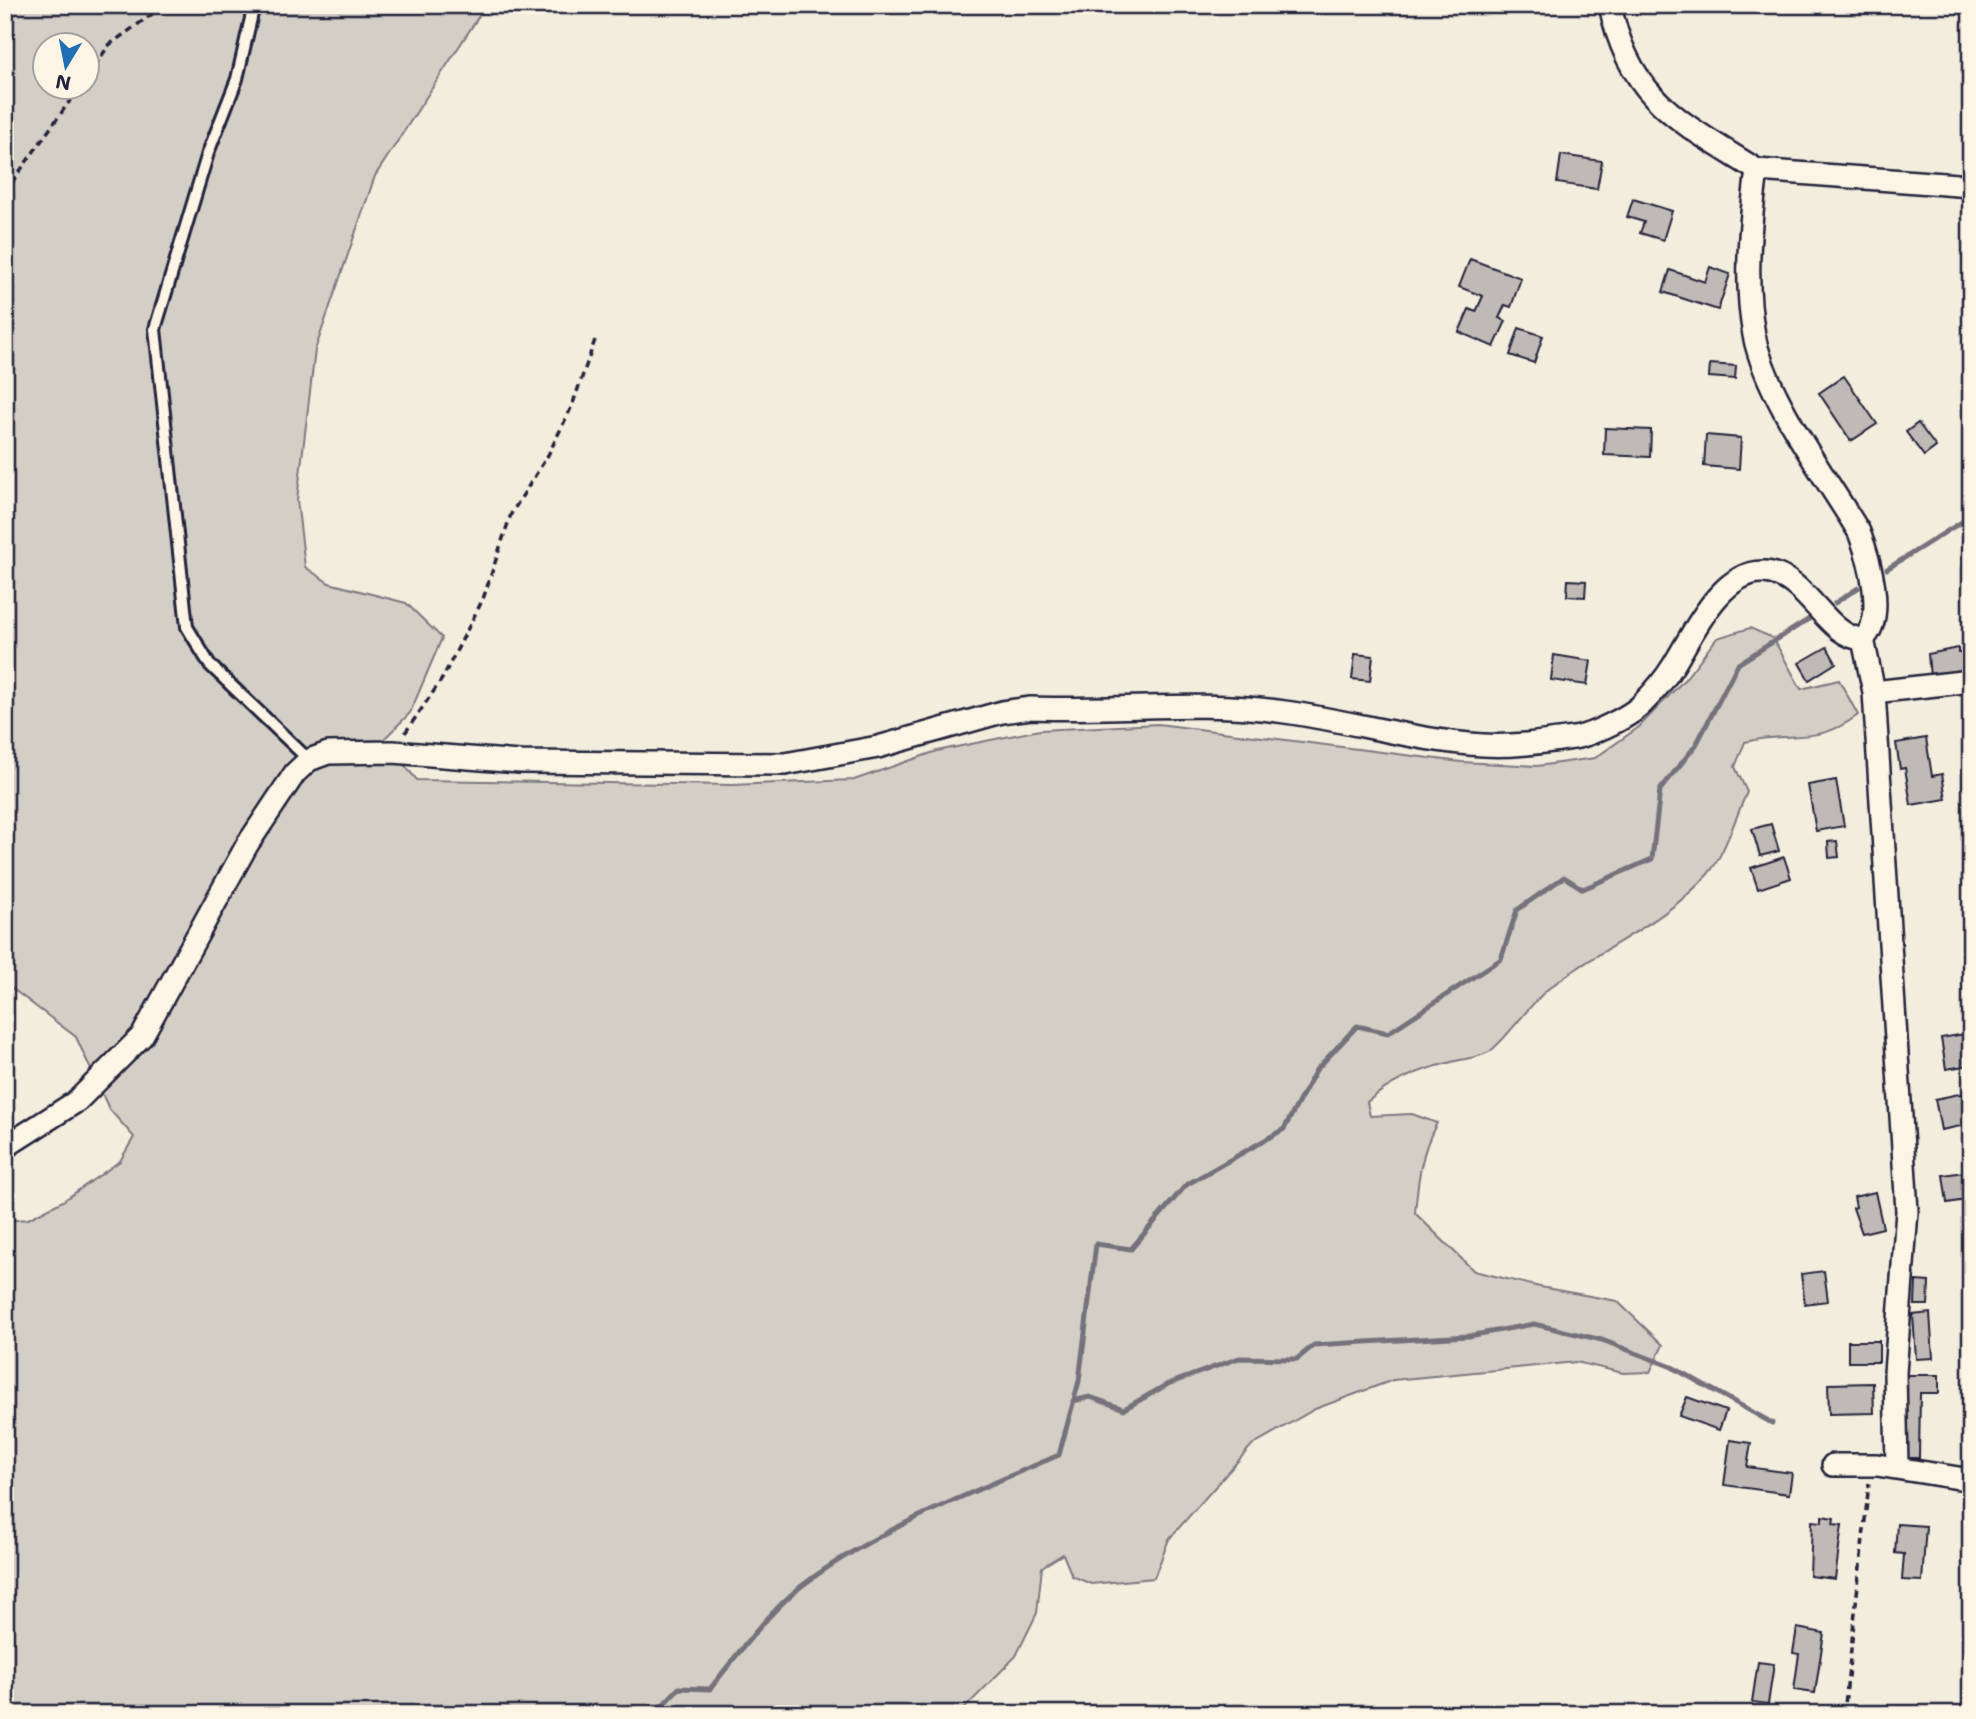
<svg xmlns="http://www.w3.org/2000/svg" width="1976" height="1719" viewBox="0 0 1976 1719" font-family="'Shantell Sans',sans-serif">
	<rect width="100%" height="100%" fill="#f3edde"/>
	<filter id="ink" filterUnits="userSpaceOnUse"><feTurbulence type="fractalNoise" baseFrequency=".0143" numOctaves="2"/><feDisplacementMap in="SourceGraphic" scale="14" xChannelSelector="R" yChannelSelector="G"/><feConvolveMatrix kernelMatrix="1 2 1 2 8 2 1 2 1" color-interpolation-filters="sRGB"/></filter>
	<g filter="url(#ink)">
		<path fill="#d4cfc6" stroke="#7b7880" stroke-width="2" fill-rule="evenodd" d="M5,5H486L375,176L315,350L297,500L305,567L329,583L406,603L442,638L410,713L383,740L417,780L732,785L854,780L937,751L1040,730L1158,724L1461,762L1537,766L1595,758L1639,727L1685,679L1717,638L1750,628L1773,638L1801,689L1839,680L1858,715C1816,747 1790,730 1745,742L1735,767L1747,792C1736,816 1724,856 1708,874C1664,925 1599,948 1548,989C1529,1005 1504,1042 1489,1052C1479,1058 1460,1059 1448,1063C1419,1070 1389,1083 1367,1102L1370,1116L1412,1114L1437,1123C1421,1151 1418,1180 1415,1213L1474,1271L1540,1287L1617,1301L1663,1345L1650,1372L1623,1373L1576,1362L1393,1380L1315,1409L1252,1445L1169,1539L1154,1578L1091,1584L1072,1576L1063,1554L1042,1567L1037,1613L1016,1656L959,1714H5V1221L28,1219L63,1201L120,1161L134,1137L109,1109L76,1037L5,983ZM46,46H88V88H46Z"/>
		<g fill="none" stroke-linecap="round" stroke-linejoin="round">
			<g stroke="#75727b" stroke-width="5">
				<path d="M1887,569L1971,516"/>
				<path d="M1835,603L1858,588"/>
				<path d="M1073,1401L1090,1397L1124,1409L1168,1384L1239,1358L1297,1359L1314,1345L1469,1336L1534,1324L1602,1340L1672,1367L1772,1423"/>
				<path d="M654,1714L679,1688L710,1689C737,1655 772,1607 807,1582C879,1528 976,1491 1059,1455L1079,1381L1096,1244L1131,1249L1186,1185L1284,1129L1316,1070L1357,1026L1388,1033L1501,959L1517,910L1564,877L1583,889L1652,859L1660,790L1696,745L1738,664L1809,619"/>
			</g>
		</g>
		<g fill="#bfbab6" stroke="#22223b" stroke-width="2">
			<path d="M1561,155L1602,161L1597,189L1557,183Z"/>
			<path d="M1633,199L1672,211L1663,240L1640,233L1644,222L1627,217Z"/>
			<path d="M1470,259L1521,278L1511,307L1505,305L1499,318L1506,321L1494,347L1459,332L1469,309L1476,312L1483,296L1459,287Z"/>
			<path d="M1710,267L1730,274L1718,310L1663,292L1670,270L1705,282Z"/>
			<path d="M1519,328L1543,336L1534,363L1510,355Z"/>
			<path d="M1710,364L1736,366L1735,379L1709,377Z"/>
			<path d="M1844,376L1877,424L1851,441L1819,393Z"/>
			<path d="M1918,423L1936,447L1924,456L1906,432Z"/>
			<path d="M1605,428L1651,430L1650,457L1604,455Z"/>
			<path d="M1706,435L1741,438L1739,469L1704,466Z"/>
			<path d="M1568,580L1586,581L1585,597L1567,596Z"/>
			<path d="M1827,647L1836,663L1809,680L1799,663Z"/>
			<path d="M1958,648V653L1971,652V675L1930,677L1928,654Z"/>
			<path d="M1355,654L1373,656L1370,681L1352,679Z"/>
			<path d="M1554,655L1591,661L1587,685L1551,680Z"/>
			<path d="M1926,738L1932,776L1942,774L1946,799L1911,805L1905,768L1900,769L1896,743Z"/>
			<path d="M1836,780L1844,826L1816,831L1808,785Z"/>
			<path d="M1771,824L1779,851L1760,856L1752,829Z"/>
			<path d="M1837,841L1839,857L1829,858L1828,842Z"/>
			<path d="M1784,857L1791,878L1758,889L1751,868Z"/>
			<path d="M1971,1033V1065L1946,1069L1941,1038Z"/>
			<path d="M1959,1094L1971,1095V1124L1941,1130L1935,1099Z"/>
			<path d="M1971,1171V1235H1970L1966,1200L1947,1203L1943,1175Z"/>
			<path d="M1875,1192L1883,1228L1862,1233L1853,1208L1856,1207L1854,1197Z"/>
			<path d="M1824,1271L1828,1301L1805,1304L1801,1274Z"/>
			<path d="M1916,1281L1929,1282L1928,1305H1915Z"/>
			<path d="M1930,1313L1933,1358L1916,1359L1913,1315Z"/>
			<rect x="1848" y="1341" width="31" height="21"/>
			<path d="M1901,1375H1939V1393H1920L1919,1458H1899Z"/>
			<path d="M1873,1383L1874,1413L1829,1414L1828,1384Z"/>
			<path d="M1687,1397L1726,1411L1719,1430L1679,1416Z"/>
			<path d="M1730,1440L1751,1443L1747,1467L1792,1473L1789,1494L1724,1485Z"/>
			<path d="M1822,1516L1834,1518L1833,1524L1842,1525L1835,1579L1810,1576L1812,1521L1822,1522Z"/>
			<path d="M1897,1524L1926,1526L1922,1581L1902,1580L1904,1554L1895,1553Z"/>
			<path d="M1797,1628L1824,1633L1815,1693L1794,1690L1799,1654L1793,1653Z"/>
			<path d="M1758,1662L1774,1664L1768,1704L1752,1702Z"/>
		</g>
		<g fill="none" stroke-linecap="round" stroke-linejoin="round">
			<defs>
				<path id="lane" d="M254,5L237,79L208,153L155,329L187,627L210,665L309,760"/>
				<g id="street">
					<path d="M1610,5C1629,100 1681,122 1757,170C1750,225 1744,280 1754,335C1766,397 1826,477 1859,532C1869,558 1887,618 1863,639"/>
					<path d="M1757,170L1971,186"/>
					<path d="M1863,639L1874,692L1907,1211L1895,1373L1897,1467"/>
					<path d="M1874,692L1971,681"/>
					<path d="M5,1147L77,1101L142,1036L247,845L295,773L309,760L328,753L393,752L520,762L785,764L878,747L1002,712L1031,708C1115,711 1201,700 1285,712C1351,721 1416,741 1483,745C1512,747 1545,742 1573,738C1590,736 1632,716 1643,703C1654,692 1665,679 1673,666C1692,636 1721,569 1765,572C1808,576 1826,638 1863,639"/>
					<path d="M1833,1465H1877L1971,1480"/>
				</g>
			</defs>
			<use href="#lane" stroke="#22223b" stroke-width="16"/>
			<use href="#street" stroke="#22223b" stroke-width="26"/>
			<g stroke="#22223b" stroke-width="3.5" stroke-dasharray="7 5" stroke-linecap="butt">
				<path d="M88,76L109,45L165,5"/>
				<path d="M5,192L79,88"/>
				<path d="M405,733L442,679L483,599L511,514L548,455L572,406L595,340"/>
				<path d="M1844,1714L1869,1483"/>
			</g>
			<use href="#lane" stroke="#fcf5e5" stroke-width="10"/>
			<use href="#street" stroke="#fcf5e5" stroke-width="21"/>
		</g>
	</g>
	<rect width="1976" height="1719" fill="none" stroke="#fcf5e5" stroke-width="28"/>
	<rect x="14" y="14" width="1948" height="1691" fill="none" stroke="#22223b" stroke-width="2.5" filter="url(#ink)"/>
	<g transform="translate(66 66) rotate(190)"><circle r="33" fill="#fcf5e5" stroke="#a5a1a1" stroke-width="2"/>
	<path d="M0-5L12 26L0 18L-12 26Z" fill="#1f6fb2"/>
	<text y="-10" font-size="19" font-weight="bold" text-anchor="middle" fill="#22223b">N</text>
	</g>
</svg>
